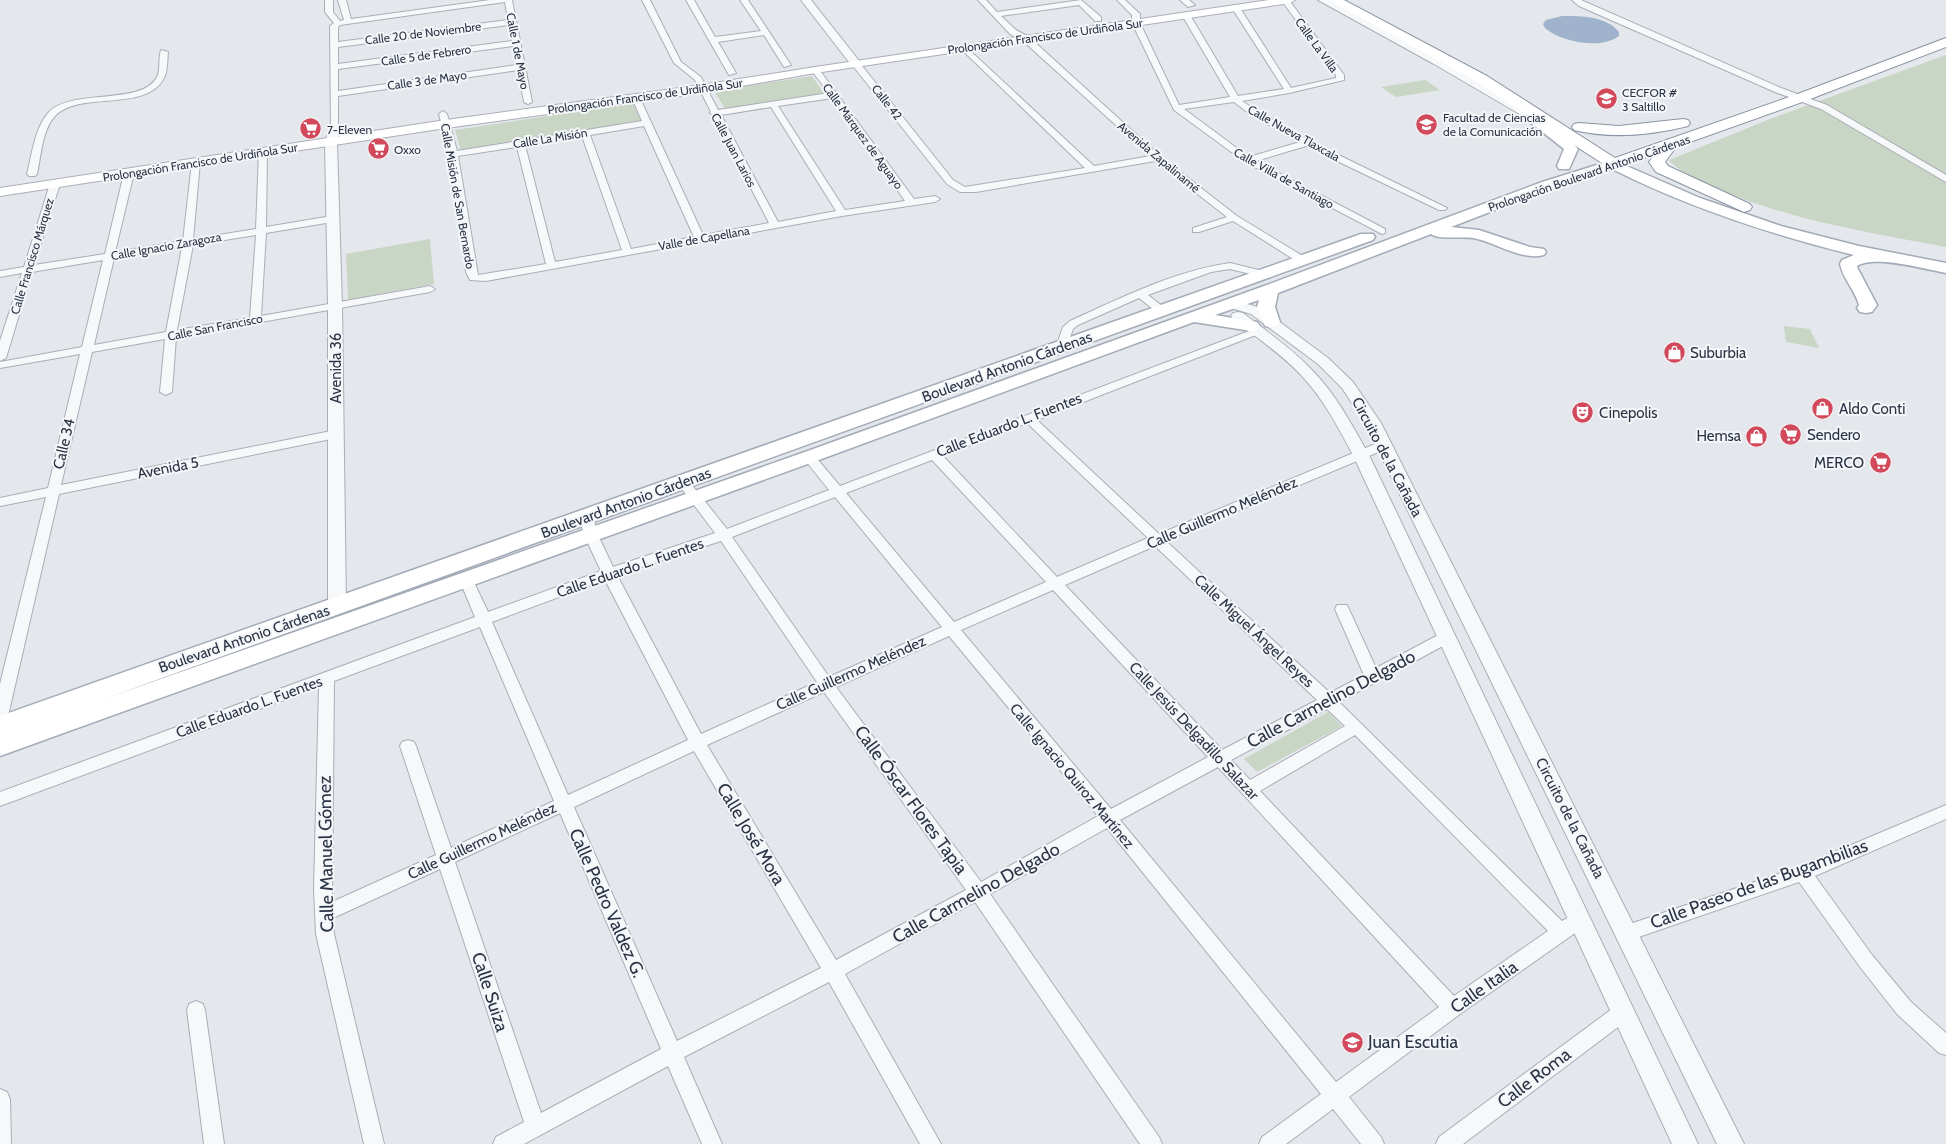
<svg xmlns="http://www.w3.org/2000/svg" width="1946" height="1144" viewBox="0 0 1946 1144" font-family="Cabin,sans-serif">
	<rect width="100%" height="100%" fill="#e4e7ec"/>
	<g fill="#c9d6c5">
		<path d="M1946,55V247C1864,232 1778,218 1703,182C1690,175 1678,171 1669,160L1770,119Z"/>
		<path d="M812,76L825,95L726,110L714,91Z"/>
		<path d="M1425,80L1440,90L1396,97L1381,87Z"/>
		<path d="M633,103L642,123L461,151L455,130Z"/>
		<path d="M430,239L434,284L348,300L346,254Z"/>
		<path d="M1784,326L1810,329L1819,348L1786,342Z"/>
		<path d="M1328,712L1342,726L1257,772L1244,759Z"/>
	</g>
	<path fill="#9fb4cc" d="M1562,16C1581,16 1606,16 1619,32V36C1601,50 1561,42 1545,28L1543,24L1546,20Z"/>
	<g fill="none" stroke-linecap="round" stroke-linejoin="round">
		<defs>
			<g id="minor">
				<path d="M325,0H333V12L340,21L344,20L338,0H346L351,19L490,0H512L532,102L528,104L524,102L518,70L338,96V130L331,132L330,26L334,23L325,12ZM505,2L508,20L338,42V27L340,25ZM509,25L512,41L338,64V47ZM513,46L517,65L338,91V69Z"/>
				<path d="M642,0H650L681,62L701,77L718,110L829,93L811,70L818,68L914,199L935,196L940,199L935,202L842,216L486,281L470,280L466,272L449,154L439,114L443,111L447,114L457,151L642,121L632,98L639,96L703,235L769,223L713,115L710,113L711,112L695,80L674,63ZM833,98L905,201L845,210L778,106ZM771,107L836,211L778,222L721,115ZM644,126L694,237L631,249L590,135ZM582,136L622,250L555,262L525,145ZM517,147L546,264L478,275L458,156Z"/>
				<path d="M686,0H694L715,37L761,31L740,0H748L791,65L784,67L764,35L718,42L736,73L729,75Z"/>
				<path d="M978,0H986L997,12L1081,0L1101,17V21H1095L1079,5L1001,16L1016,30L1029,37L1160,156L1237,216L1306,258V262H1298L1233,221L1199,232H1193V228L1227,217L1155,161L976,192H960L947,184L853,66V62H859L953,180L965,187L1085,168L962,50V46H965L1094,166L1150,156L1023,41L1010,34Z"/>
				<path d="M1117,0H1125L1140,14V23L1179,105L1230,97L1182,15L1186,13L1190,15L1238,96L1284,89L1232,8L1236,6L1240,8L1291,88L1336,78V75L1282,1L1289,0L1344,75V80L1289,93L1242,101L1257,111L1310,141L1447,208L1445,210H1439L1306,146L1256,161L1385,229V233L1382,234L1245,162L1174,110L1132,23V15ZM1234,102L1251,115L1300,142L1249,157L1184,109Z"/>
				<path d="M1180,0H1189L1195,5L1188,7Z"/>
				<path d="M1572,0H1581L1781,88L1827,105L1946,175V182L1821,109L1775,92L1579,6Z"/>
				<path d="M161,50L168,52C167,60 168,71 164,78C146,113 80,90 55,116C42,130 41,157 37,174L35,176H29L27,174C32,154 35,127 49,112C73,88 142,106 157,77C161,69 158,59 161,50Z"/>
				<path d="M263,149L267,152L266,227L332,216L337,219L332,222L266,233L261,316L430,286L435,289L430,292L176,337L172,392L166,395L160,392L165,339L92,352L61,485L336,430L342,434L336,438L59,494L8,716L5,720L0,722V684L46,497L0,506V498L48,488L80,354L0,368V362L82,347L103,260L32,272L6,358L0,361V341L22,273L0,277V271L24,267L50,184L55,181L60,184L34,265L105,254L124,173L129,170L134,173L115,252L183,241L192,162L196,159L200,162L193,239L256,229L259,152ZM256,235L250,318L177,330L193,245ZM182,247L166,332L94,345L114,258Z"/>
				<path d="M1230,263L1267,272L1268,274L1263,277L1230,269L1211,272L1148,295L1166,309L1167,311L1166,313H1158L1139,298L1078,325L1073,329L1066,349L1062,350L1056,347L1063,327L1070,321C1121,298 1174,271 1230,263Z"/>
				<path d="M1257,328L1261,329L1262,331L1261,333L1037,420L1159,534L1380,442H1388L1390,445L1388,448L1166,541L1330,693L1364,675L1335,609L1337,605H1347L1376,668L1442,633L1447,632L1452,633L1454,637L1452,641L1339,702L1562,921L1579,912L1585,914L1588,920L1585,926L1460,1014L1349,1097L1381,1137L1384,1144H1361L1333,1109L1286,1144H1259L1262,1137L1321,1094L1107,828L990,894L1159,1137L1162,1144H1140L975,902L845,974L941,1144H920L829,982L684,1057L722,1144H702L668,1066L524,1144H493L496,1137L524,1122L440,869L333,918L334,934L384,1144H364L316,934L314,890L319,687L0,806V792L475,617L459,579L461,576H471L488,612L601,571L584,535L579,517L581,514L586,513L593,517L598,535L613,567L715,533L679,485L677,482L679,479H687L727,529L829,490L805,460L803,457L805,454H813L840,486ZM1027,423L1148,538L1057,577L943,456ZM932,460L1046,582L954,622L846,493ZM835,497L942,627L829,677L732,537ZM721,541L817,682L701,734L617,575ZM1155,546L1317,700L1222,750L1065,585ZM605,580L688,740L568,795L492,622ZM1053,590L1208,757L1111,809L961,630ZM480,627L554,801L451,848L416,746L414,742L408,740L402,742L400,746L436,855L332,902L334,681ZM949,636L1098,816L981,882L836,687ZM824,692L966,890L836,960L707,745ZM1327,709L1345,726L1250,780L1231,760ZM1355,735L1548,931L1454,996L1260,791ZM694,751L821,968L677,1041L574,807ZM1218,767L1439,1007L1336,1082L1120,820ZM560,813L661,1049L541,1113L455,862Z"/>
				<path d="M1946,805V819L1815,876L1872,955L1911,1002L1946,1033V1055L1939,1053L1897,1014L1860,967L1799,882L1627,941L1621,939L1618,933L1621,927L1799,867Z"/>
				<path d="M196,1001L203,1004L205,1010L224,1144H204L187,1010L189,1004Z"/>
				<path d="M1623,1003L1630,1006L1632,1012L1630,1018L1463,1144H1436L1439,1137L1616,1006Z"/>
				<path d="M0,1089L7,1092L10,1099L11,1144H0Z"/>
			</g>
			<g id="tertiary">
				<path d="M801,0H811L860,62V66H852Z"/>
				<path d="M1318,0H1330L1442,60L1539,118L1538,120H1530L1434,64Z"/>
				<path d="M334,127L339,130L337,142L342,305L346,606L343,611L337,612L331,611L328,606V305L325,142L329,130Z"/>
				<path d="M1233,300L1261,308L1328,358L1353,382L1381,423L1744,1144H1717L1365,423L1342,388L1318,364L1251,314L1228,307L1226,304L1228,301Z"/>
				<path d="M1238,312L1243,313C1266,331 1291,348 1311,369C1336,394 1352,425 1369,455L1698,1144H1672L1353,455C1338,427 1323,398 1301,375C1281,354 1256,337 1233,319L1231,316L1233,313Z"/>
			</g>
			<path id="secondary" d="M1269,0H1295L1290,3L815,73L702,93L446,128L0,196V188L446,120L702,85L815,67Z"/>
			<g id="primary">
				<path d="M1531,112L1536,113L1567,137L1578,149L1569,169H1559L1557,166L1564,149L1526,119L1524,116L1526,113Z"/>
				<path d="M1613,160L1700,198L1781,226L1859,246L1946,263V273C1924,269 1875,255 1857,266L1858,269L1877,305L1872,312L1866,313L1860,312L1857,308L1859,305C1855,290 1843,279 1840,264L1842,260L1854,255C1769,234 1690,208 1612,169L1552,188L1451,227L1479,230L1530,247L1544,249L1546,252L1544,255C1520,261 1496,242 1473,238C1462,236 1438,240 1431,234L1278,293L1275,307L1280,322L1277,326L1271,327L1265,326L1257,307L1259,300L1215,315L1257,322L1260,326L1257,330L1251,331L1194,322L816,461L0,756V716L1361,234H1373L1375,237L1373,240L104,699L802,453L1264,286L1542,182Z"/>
			</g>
			<g id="trunk">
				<path d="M1329,0H1344L1487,76L1615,158L1795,95L1946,38V47L1805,101L1676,147L1665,162L1668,166L1750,204L1752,207L1750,210L1744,212L1656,172L1649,162L1655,154L1618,167H1608L1477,82Z"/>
				<path d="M1683,119L1688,120L1690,123L1688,126C1652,135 1610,139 1574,130L1572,127L1574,124L1579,123L1619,126Z"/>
			</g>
		</defs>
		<use href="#minor" stroke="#a9aeb7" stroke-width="2"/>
		<use href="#tertiary" stroke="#a9aeb7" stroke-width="2"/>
		<use href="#secondary" stroke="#a9aeb7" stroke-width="2"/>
		<use href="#primary" stroke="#a3abb8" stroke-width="3"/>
		<use href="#trunk" stroke="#8b94a3" stroke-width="2"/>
		<use href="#minor" fill="#f7f8fa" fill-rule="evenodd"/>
		<use href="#tertiary" fill="#f7f8fa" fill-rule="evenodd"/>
		<use href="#secondary" fill="#fff" fill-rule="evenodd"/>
		<use href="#primary" fill="#fff" fill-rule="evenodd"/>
		<use href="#trunk" fill="#fff" fill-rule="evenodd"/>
	</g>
	<defs>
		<symbol id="school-disc" viewBox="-11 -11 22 22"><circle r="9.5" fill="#d1495b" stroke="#f4f6f9"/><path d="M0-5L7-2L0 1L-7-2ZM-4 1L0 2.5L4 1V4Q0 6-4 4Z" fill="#fff"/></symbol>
		<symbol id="university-disc" viewBox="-11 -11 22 22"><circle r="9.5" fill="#d1495b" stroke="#f4f6f9"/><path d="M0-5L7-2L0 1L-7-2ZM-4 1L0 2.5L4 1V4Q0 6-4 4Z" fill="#fff"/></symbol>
		<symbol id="supermarket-disc" viewBox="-11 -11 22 22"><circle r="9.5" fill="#d1495b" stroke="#f4f6f9"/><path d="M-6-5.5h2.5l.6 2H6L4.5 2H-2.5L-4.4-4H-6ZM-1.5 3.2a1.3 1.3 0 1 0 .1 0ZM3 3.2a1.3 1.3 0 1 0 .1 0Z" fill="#fff"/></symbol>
		<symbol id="shop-disc" viewBox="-11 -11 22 22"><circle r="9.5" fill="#d1495b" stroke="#f4f6f9"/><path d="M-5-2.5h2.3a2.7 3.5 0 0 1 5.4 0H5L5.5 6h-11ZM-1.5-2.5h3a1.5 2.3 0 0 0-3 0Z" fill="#fff"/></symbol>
		<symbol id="theatre-disc" viewBox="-11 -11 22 22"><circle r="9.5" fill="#d1495b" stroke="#f4f6f9"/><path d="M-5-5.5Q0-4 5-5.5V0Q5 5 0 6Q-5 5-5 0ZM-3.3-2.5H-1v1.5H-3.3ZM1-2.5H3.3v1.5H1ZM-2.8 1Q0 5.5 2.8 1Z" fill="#fff"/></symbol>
	</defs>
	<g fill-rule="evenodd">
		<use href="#school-disc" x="1594" y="86" width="25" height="25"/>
		<use href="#university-disc" x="1414" y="112" width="25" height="25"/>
		<use href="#supermarket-disc" x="298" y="116" width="25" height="25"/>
		<use href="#supermarket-disc" x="366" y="136" width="25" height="25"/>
		<use href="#shop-disc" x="1662" y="340" width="25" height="25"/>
		<use href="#shop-disc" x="1810" y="396" width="25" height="25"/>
		<use href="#theatre-disc" x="1570" y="400" width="25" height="25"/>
		<use href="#supermarket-disc" x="1778" y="422" width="25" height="25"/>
		<use href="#shop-disc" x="1744" y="424" width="25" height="25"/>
		<use href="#supermarket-disc" x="1868" y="450" width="25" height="25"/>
		<use href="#university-disc" x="1340" y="1030" width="25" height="25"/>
	</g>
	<g text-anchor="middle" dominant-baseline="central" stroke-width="4" stroke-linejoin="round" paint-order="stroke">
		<g font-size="12" fill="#2b3445" stroke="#f4f6f9">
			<text transform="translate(423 33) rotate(-7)">Calle 20 de Noviembre</text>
			<text transform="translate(1045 36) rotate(-8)">Prolongación Francisco de Urdiñola Sur</text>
			<text transform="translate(1317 45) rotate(54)">Calle La Villa</text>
			<text transform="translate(518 51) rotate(79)">Calle 1 de Mayo</text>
			<text transform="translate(426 55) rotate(-8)">Calle 5 de Febrero</text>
			<text transform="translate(427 80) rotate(-8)">Calle 3 de Mayo</text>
			<text transform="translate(645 96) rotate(-8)">Prolongación Francisco de Urdiñola Sur</text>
			<text transform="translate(887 102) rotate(52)">Calle 42</text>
			<text transform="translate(1294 133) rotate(29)">Calle Nueva Tlaxcala</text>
			<text transform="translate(863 136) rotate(54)">Calle Márquez de Aguayo</text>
			<text transform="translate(550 138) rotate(-9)">Calle La Misión</text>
			<text transform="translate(734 150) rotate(62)">Calle Juan Larios</text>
			<text transform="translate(1159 157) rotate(40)">Avenida Zapalinamé</text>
			<text transform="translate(200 162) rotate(-9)">Prolongación Francisco de Urdiñola Sur</text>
			<text transform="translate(1589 173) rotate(-19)">Prolongación Boulevard Antonio Cárdenas</text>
			<text transform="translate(1284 178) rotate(29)">Calle Villa de Santiago</text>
			<text transform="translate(458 196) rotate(80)">Calle Misión de San Bernardo</text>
			<text transform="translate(704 238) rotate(-10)">Valle de Capellana</text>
			<text transform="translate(166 246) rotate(-10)">Calle Ignacio Zaragoza</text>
			<text transform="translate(32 256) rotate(-73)">Calle Francisco Márquez</text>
			<text transform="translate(215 327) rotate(-11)">Calle San Francisco</text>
		</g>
		<g font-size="12" fill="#2b3445" stroke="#f4f6f9" text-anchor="start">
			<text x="1622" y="92">CECFOR #<tspan x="1622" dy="14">3 Saltillo</tspan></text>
			<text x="1443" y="117">Facultad de Ciencias<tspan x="1443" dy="14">de la Comunicación</tspan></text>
			<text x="327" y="129">7-Eleven</text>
			<text x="394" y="149">Oxxo</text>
		</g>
		<g font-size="15" fill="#2b3445" stroke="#f4f6f9" text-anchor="start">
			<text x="1690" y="353">Suburbia</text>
			<text x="1839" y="409">Aldo Conti</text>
			<text x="1599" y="413">Cinepolis</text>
			<text x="1807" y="435">Sendero</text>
			<text x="1741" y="436" text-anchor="end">Hemsa</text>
			<text x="1864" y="463" text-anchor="end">MERCO</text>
		</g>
		<g font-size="15" fill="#2b3445" stroke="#f4f6f9">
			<text transform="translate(1007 367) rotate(-20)">Boulevard Antonio Cárdenas</text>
			<text transform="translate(336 368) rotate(-90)">Avenida 36</text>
			<text transform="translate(1009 425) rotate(-21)">Calle Eduardo L. Fuentes</text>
			<text transform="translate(64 444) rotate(-77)">Calle 34</text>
			<text transform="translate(1387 457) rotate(62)">Circuito de la Cañada</text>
			<text transform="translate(168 468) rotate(-11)">Avenida 5</text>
			<text transform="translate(626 503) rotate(-20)">Boulevard Antonio Cárdenas</text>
			<text transform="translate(1222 513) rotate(-23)">Calle Guillermo Meléndez</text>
			<text transform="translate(630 568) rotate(-19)">Calle Eduardo L. Fuentes</text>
			<text transform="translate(1254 631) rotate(43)">Calle Miguel Ángel Reyes</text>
			<text transform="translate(244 639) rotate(-19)">Boulevard Antonio Cárdenas</text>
			<text transform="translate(851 673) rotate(-24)">Calle Guillermo Meléndez</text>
			<text transform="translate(249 707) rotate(-20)">Calle Eduardo L. Fuentes</text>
			<text transform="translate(1194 731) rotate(47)">Calle Jesús Delgadillo Salazar</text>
			<text transform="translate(1072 776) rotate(50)">Calle Ignacio Quiroz Martínez</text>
			<text transform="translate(1570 818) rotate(63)">Circuito de la Cañada</text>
			<text transform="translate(482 841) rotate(-25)">Calle Guillermo Meléndez</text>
		</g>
		<g font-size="18" fill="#2b3445" stroke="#f4f6f9">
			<text transform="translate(1331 699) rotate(-28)">Calle Carmelino Delgado</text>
			<text transform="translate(911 800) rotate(54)">Calle Óscar Flores Tapia</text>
			<text transform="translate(751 834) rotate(59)">Calle José Mora</text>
			<text transform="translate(326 854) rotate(-91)">Calle Manuel Gómez</text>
			<text transform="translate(1759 884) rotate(-20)">Calle Paseo de las Bugambilias</text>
			<text transform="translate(976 893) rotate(-29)">Calle Carmelino Delgado</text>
			<text transform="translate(607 903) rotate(66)">Calle Pedro Valdez G.</text>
			<text transform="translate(1484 987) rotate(-35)">Calle Italia</text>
			<text transform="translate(490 992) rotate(72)">Calle Suiza</text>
			<text transform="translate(1534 1078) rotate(-37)">Calle Roma</text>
		</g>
		<g font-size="18" fill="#2b3445" stroke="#f4f6f9" text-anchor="start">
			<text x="1368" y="1042">Juan Escutia</text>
		</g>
	</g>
</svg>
